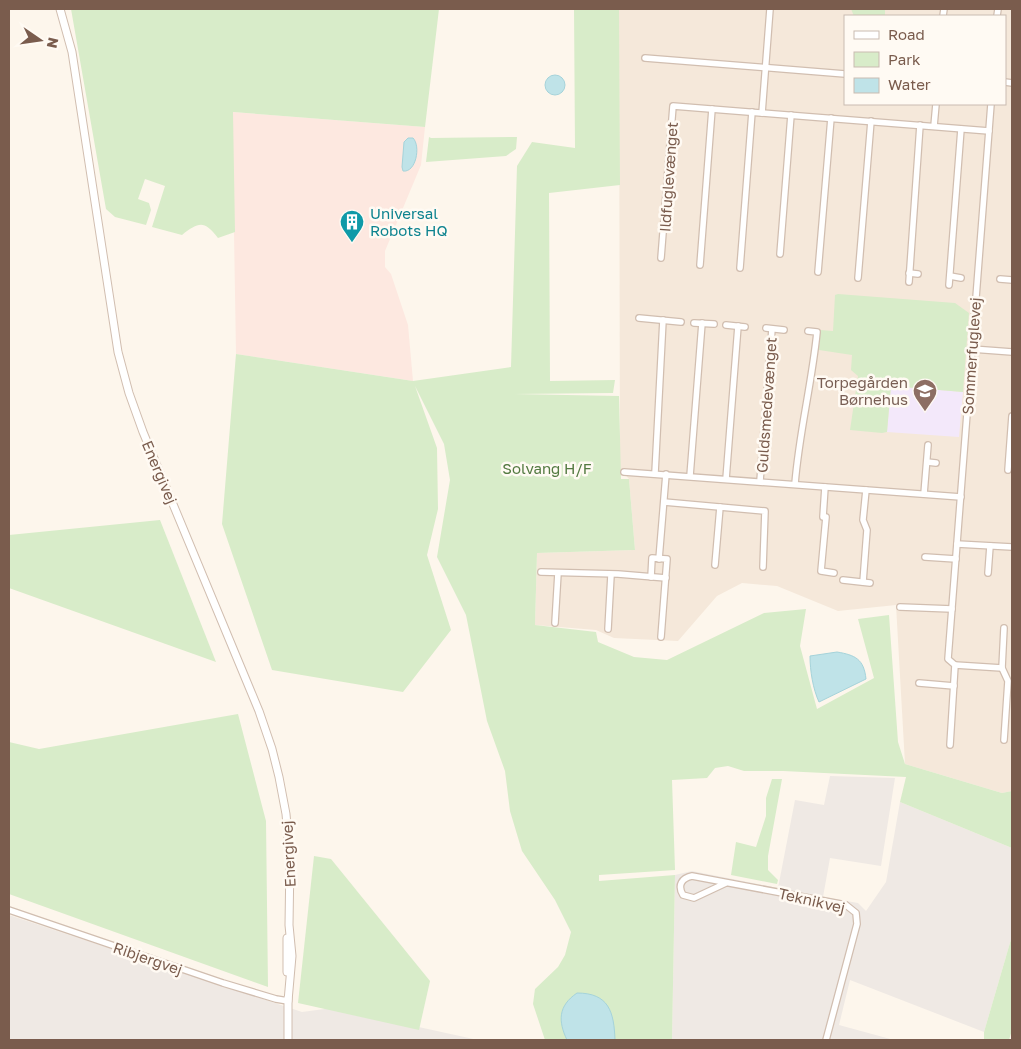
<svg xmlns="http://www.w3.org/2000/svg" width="1021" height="1049" viewBox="0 0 1021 1049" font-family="'Golos Text',sans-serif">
	<rect width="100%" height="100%" fill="#fdf6ec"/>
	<path fill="#f5e8da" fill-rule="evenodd" d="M619,9H1012V791L1002,793L905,764L896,605L838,611L777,586L742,583L717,596L678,641L614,638L596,630L535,625L537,553L635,550L629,479L620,469ZM845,16H1005V104H845Z"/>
	<path fill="#fde8e0" d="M232,112L425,127L421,165L385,251V267L391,274L408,325L413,381L236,354Z"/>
	<g fill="#efe9e4">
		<path d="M830,776L895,778L881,866L830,858L823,897L858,903L866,911L886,882L900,802L1012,848V936L984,1032L850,980L839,1025L894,1040H672L675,875L692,871L778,888L795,800L824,805Z"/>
		<path d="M9,915L302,1012L332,1008L478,1040H9Z"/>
	</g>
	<path fill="#f3e8fa" d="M891,386L963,392L959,437L887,432Z"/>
	<g fill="#d8ecc9">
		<path d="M71,9H439L425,127L233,112L235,232L218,238C204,220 199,222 182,235L152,227L165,186L145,179L138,199L149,203L151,210L146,225L115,217L106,209Z"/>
		<path d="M574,9H619L620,185L549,193L550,381L615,380L613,393L514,394L619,396L621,479H629L635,550L537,553L535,625L596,632L598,642L634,657L667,660L764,613L806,609L800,646L817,709L874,678L858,619L889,615L898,742L905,764L1002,793L1012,791V848L900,802L906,777L783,771H744L728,766L715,768L707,778L672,780L675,870L599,875V881L675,875L672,1040H545L533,1004L535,989L558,967L565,955L571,932L555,900L522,851L510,811L505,771L487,721L466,615L437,557L450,480L444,444L415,386L437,448L438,509L427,555L451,630L403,692L272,670L222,524L236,354L413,381L511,367L517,166L532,142L575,148Z"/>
		<path d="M851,9H885V16H854Z"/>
		<path d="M429,137L431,138L517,137L516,149L506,156L426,162Z"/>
		<path d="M838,294L955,303L969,313L963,392L891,386L887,432L882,433L850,430L858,376L851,370L852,355L819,350L820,330L833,331L835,295Z"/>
		<path d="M160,520L216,662L9,588V535Z"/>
		<path d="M238,714L266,821L268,987L9,894V742L39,749Z"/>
		<path d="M772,779H782L768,856V870L778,880L777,884L731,875L736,842L756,847L766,816V798Z"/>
		<path d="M314,856L331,859L430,981L419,1030L298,1003Z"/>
		<path d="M1012,936V1030L1009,1040H984V1032Z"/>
	</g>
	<g fill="#bfe3e8" stroke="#a5d3da">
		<circle cx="555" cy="85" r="10"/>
		<path d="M408,138H413C421,146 416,173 403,171L402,167L404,142Z"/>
		<path d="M837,652C855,655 864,659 866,679L819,702C813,689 810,671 810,656Z"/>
		<path d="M577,993C609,993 614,1012 615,1040H567C558,1021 558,1006 577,993Z"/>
	</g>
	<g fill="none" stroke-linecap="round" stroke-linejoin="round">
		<defs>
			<g id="minor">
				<path d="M943,16L944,9"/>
				<path d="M997,16L998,9"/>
				<path d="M645,58L845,74"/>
				<path d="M1005,82L1012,83"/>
				<path d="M762,113L770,9"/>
				<path d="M934,126L936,104"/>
				<path d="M780,254L791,115"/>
				<path d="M661,258L673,106L989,131"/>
				<path d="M700,265L712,109"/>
				<path d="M740,268L752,112"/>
				<path d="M818,272L831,118"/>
				<path d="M909,273L918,274"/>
				<path d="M950,276L961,278"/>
				<path d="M858,278L871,121"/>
				<path d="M1000,279L1012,280"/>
				<path d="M909,282L920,125"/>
				<path d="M949,285L961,129"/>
				<path d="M639,318L681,322"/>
				<path d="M694,323L714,324"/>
				<path d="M726,325L745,327"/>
				<path d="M766,328L784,330"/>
				<path d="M972,349L1012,352"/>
				<path d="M927,462L936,463"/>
				<path d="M1008,470L1012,416"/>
				<path d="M624,472L961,497"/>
				<path d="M655,473L663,320"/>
				<path d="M690,476L702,323"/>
				<path d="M726,479L738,326"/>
				<path d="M760,481L772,329"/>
				<path d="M795,484C799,433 812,383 817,332L808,331"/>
				<path d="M825,487L823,517H826L821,571L834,573"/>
				<path d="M924,494L928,445"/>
				<path d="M664,502L765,511L763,567"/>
				<path d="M957,544L1012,547"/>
				<path d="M925,557L956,559"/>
				<path d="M659,559L666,474"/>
				<path d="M715,565L720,507"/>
				<path d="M541,572L618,574L666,578"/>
				<path d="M988,573L990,546"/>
				<path d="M651,577L652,558L667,559L661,637"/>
				<path d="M843,580L870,583"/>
				<path d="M863,582L867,530L863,520L866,490"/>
				<path d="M900,607L952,609"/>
				<path d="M555,623L558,573"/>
				<path d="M608,629L611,575"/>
				<path d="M955,665L1002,668"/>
				<path d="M919,683L954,686"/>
				<path d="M1004,740L1008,681L1002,668L1004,628"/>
				<path d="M950,745L955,665L948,659L991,104"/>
				<path d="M726,883L694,898L683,895C677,885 682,878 692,876L846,905L856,913L857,924L826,1040"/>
				<path d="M9,910L223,983L276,999L288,1001"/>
			</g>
			<g id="tertiary">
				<path d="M60,9L72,52L118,352L129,393L143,432L259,711L272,749L279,777L286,814L290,859L289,925L292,956L288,1001"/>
				<path d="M287,972V938"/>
				<path d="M288,1040V998"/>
			</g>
		</defs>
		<use href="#minor" stroke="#d1beb0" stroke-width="8"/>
		<use href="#tertiary" stroke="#d1beb0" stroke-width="9"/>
		<use href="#minor" stroke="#fff" stroke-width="5.5"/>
		<use href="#tertiary" stroke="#fff" stroke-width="7"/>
	</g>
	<defs>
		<symbol id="building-pin" viewBox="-11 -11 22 30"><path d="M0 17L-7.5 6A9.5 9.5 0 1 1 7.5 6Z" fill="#0f9aa8" stroke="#fffaf3"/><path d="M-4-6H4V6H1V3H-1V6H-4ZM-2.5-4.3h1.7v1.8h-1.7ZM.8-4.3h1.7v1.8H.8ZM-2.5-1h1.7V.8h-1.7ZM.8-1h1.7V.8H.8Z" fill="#fff"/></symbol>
		<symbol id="school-pin" viewBox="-11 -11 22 30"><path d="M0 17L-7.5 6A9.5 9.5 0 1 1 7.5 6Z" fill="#8d6e63" stroke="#fffaf3"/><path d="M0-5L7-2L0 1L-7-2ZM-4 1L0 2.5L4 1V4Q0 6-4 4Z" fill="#fff"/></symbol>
	</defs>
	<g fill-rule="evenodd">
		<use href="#building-pin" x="338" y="208" width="28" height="38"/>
		<use href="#school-pin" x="911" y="377" width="28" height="38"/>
	</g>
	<g text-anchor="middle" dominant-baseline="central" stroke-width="5" stroke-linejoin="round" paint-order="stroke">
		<g font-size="15" fill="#7a5c4d" stroke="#fffaf3">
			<text transform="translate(668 177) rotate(-86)">Ildfuglevænget</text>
			<text transform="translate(971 356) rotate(-86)">Sommerfuglevej</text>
			<text transform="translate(766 405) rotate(-86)">Guldsmedevænget</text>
			<text transform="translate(160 472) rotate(67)">Energivej</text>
			<text transform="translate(288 854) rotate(-93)">Energivej</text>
			<text transform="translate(812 900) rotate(13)">Teknikvej</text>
			<text transform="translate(148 958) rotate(19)">Ribjergvej</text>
		</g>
		<g font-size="15" fill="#0d838f" stroke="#fffaf3" text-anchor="start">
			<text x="370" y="213">Universal<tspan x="370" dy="17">Robots HQ</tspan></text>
		</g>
		<g font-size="15" fill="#785e54" stroke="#fffaf3" text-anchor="end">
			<text x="908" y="382">Torpegården<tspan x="908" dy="17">Børnehus</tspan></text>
		</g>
		<g font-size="15" fill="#537a41" stroke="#fffaf3">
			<text x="547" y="468">Solvang H/F</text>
		</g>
	</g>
	<rect width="1021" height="1049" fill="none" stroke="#7a5c4d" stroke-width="20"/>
	<rect x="844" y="15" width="162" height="90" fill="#fffaf3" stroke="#cabbb1"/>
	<rect x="854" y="31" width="25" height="8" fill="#ffffff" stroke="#cabbb1"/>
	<text x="888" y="40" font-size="15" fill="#7a5c4d">Road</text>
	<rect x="854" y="52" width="25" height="15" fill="#d8ecc9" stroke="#cabbb1"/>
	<text x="888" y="65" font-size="15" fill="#7a5c4d">Park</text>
	<rect x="854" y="78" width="25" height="15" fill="#bfe3e8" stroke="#cabbb1"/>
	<text x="888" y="90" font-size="15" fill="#7a5c4d">Water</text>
	<g transform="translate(40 40) rotate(103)" stroke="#fffaf3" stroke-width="4" paint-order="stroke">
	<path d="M0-4L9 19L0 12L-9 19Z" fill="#7a5c4d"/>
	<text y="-8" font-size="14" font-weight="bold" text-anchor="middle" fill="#7a5c4d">N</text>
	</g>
</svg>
